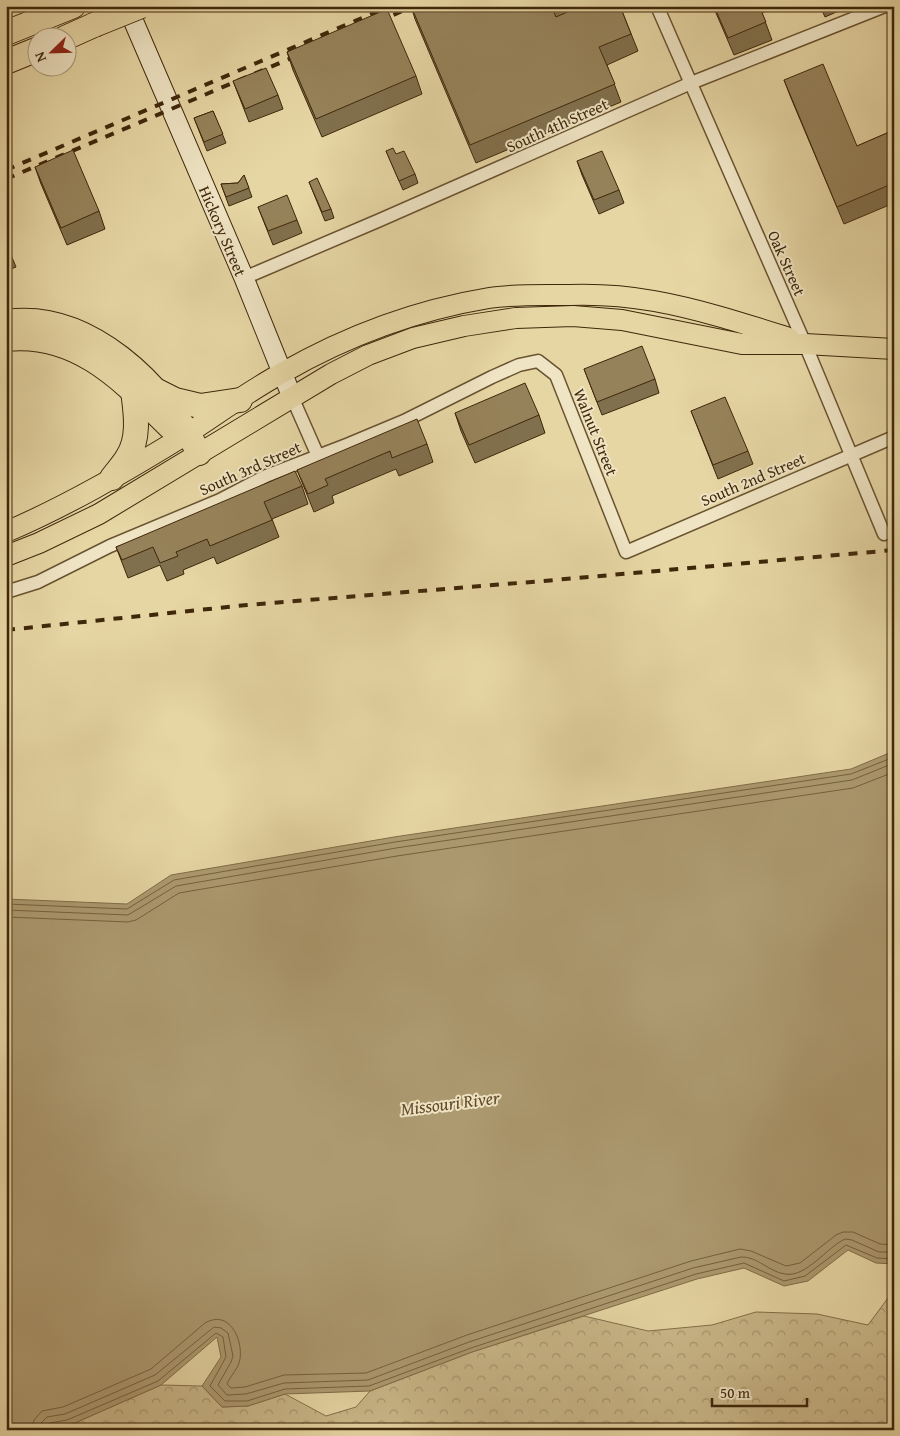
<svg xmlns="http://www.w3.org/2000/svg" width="900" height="1436" viewBox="0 0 900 1436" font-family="'Gentium Book Plus',serif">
	<defs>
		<pattern id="forest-crowns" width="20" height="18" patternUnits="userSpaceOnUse" patternTransform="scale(1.25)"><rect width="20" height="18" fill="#cab88a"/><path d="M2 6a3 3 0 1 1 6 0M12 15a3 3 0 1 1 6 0" fill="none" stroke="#a5966f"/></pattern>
	</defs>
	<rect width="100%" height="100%" fill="#e6d6a4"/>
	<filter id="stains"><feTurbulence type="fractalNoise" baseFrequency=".004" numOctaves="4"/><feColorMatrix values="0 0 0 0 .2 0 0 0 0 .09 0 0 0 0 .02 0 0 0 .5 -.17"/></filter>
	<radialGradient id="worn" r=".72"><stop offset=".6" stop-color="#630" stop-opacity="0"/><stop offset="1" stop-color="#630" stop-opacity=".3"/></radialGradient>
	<path fill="url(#forest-crowns)" stroke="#84704a" d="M894,1293V1430L39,1429L68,1426L161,1385L202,1386L222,1407L248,1406L285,1394L326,1416L356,1407L370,1391L472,1352L584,1316L648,1331L712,1325L756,1312L817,1314L868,1325L891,1294Z"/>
	<path fill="#ad9a70" stroke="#816c47" d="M894,751V1264L876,1263L848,1250L808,1281L784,1286L744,1268L697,1279L472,1352L370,1391L285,1394L248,1406L222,1407L202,1386L221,1357L217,1337L161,1385L68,1426L30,1430H12L6,1427V899L127,904L171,875L394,837L851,769Z"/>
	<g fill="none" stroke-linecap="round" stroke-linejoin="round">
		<g stroke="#76603d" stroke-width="1">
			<path d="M6,904L127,909L174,880L395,842L851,774L894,757"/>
			<path d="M6,910L128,915L176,886L396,848L852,780L894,763"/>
			<path d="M6,917L128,922L136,920L179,893L397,856L853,788L894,772"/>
			<path d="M32,1430L34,1420L42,1411L63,1407L151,1369L205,1323C229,1309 243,1339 240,1359C239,1368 230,1376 227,1384L231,1388L245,1387L284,1375L366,1373L467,1335L691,1261L740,1249L751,1251L786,1266L800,1263L836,1235L843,1232H853L880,1244L894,1245"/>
			<path d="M40,1430L42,1422L47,1417L65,1414L155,1375L214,1327L221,1328L228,1333L233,1356L231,1362L218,1385L227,1395L246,1394L284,1383L368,1380L469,1342L693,1268L741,1257C757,1256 769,1272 785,1274C806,1278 827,1247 845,1239L852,1240L879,1252H894"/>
			<path d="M46,1430L47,1426L50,1423L67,1420L158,1381L216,1333L223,1337L226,1357L210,1386L225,1401H247L285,1389L369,1386L471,1348L696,1274L744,1263L784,1281L805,1276L846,1245L877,1258L894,1259"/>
		</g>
		<defs>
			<g id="street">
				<path d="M657,6L805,344L884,534"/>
				<path d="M244,278L380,220L691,83L885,6"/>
				<path d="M292,397L318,456"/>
				<path d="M6,592L38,582L110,546L220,500L266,476L349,444L404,421L492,377L519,365L538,361L556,375L626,552L894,437"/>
			</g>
			<path id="secondary" d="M127,6L244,278L292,397"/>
			<g id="primary">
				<path d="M6,532C67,506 125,472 182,437C215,416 247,392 282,373C345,337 416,310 489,298C515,294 542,295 569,295C597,294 626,296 654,301C699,309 745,324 789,338"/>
				<path d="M6,556L39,543L99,514L331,374L368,355L413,338L464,326L516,318L573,316L622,320L742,344H805L894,349"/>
			</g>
			<g id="highway">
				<path d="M6,33L73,6"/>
				<path d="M65,38L94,25"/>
				<path d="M6,62L38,49"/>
				<path d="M6,322C89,310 164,386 199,453"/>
				<path d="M6,339C78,331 124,382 170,427"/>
				<path d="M157,391L175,400L200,406L240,400"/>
				<path d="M112,478C117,471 123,465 127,458C140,439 136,413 133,391"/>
			</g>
		</defs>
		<use href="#street" stroke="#695330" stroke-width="15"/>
		<use href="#secondary" stroke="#3f270a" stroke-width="21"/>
		<use href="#primary" stroke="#3f270a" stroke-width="22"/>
		<use href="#highway" stroke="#3f270a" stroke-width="26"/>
		<use href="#street" stroke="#efe4c4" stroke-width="12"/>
		<use href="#secondary" stroke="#efe4c4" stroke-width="19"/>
		<use href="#primary" stroke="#e6d6a4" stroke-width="20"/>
		<use href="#highway" stroke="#e6d6a4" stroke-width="24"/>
		<g stroke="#3f270a" stroke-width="4" stroke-dasharray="9 9" stroke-linecap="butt">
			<path d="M377,22L414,6"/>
			<path d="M6,170L390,6"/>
			<path d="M6,179L301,54"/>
			<path d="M6,630L247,605L543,581L894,550"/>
		</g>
		<defs>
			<path id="highway-bridge" d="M94,25L141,6"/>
		</defs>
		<use href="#highway-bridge" stroke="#3f270a" stroke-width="26" stroke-linecap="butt"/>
		<use href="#highway-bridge" stroke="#e6d6a4" stroke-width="24"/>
	</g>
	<g fill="#81704d" stroke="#3f270a">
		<path d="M411,6H620L638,51L607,65L621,102L476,163L415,19Z"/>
		<path d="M713,6H778L762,13L772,40L734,55Z"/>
		<path d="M820,6H850L825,17Z"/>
		<path d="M287,52L416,76L422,94L322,137L293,70Z"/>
		<path d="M784,80L857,146L894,130V203L844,224L791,98Z"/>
		<path d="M233,81L278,95L283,109L249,122Z"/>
		<path d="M213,111L226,143L207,151L194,118Z"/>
		<path d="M386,151L396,154L415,174L418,183L403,190Z"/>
		<path d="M577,161L619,190L624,203L599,214L582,175Z"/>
		<path d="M35,167L99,211L105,229L67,245L41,184Z"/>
		<path d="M244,175L252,197L229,206L221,184L238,183Z"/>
		<path d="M309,182L331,209L334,218L325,221Z"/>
		<path d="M258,207L297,220L302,233L273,245Z"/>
		<path d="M6,243L16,267L6,271Z"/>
		<path d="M584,369L655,379L659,393L602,415Z"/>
		<path d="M691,411L748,451L753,464L718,479Z"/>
		<path d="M455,413L539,415L545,433L475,463L461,431Z"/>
		<path d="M427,444L433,462L399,476L396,469L332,496L334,503L314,512L297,470Z"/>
		<path d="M302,486L308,504L272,519L279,537L217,564L214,557L183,570L184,574L167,581L160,565L128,578L116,547Z"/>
	</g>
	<g fill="#96825a" stroke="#3f270a">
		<path d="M411,6H551L556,17L581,6H620L631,34L599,47L615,84L470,145Z"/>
		<path d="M714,6H759L766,22L728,38Z"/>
		<path d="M387,9L416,76L316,119L287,52Z"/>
		<path d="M823,64L857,146L894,130V183L837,207L784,80Z"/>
		<path d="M266,68L278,95L245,109L233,81Z"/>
		<path d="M213,111L223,134L204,142L194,118Z"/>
		<path d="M393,148L396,154L404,151L415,174L399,181L386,151Z"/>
		<path d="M73,150L99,211L61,228L35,167Z"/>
		<path d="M602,151L619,190L594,200L577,161Z"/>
		<path d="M244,175L249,188L226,197L221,184L238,183Z"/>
		<path d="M317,178L331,209L322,212L309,182Z"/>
		<path d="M287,195L297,220L268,231L258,207Z"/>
		<path d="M6,243L11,254L6,256Z"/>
		<path d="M642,346L655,379L597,402L584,369Z"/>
		<path d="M525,383L539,415L469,445L455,413Z"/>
		<path d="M725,397L748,451L713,465L691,411Z"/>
		<path d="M417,419L427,444L392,458L390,451L325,479L328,485L308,494L297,470Z"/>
		<path d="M295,471L302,486L264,502L272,520L210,546L207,539L176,552L178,556L160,563L153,547L122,560L116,547Z"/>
	</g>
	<g text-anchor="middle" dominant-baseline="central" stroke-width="4" stroke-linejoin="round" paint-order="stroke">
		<g font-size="16" fill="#3f270a" stroke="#efe4c4">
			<text transform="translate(557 125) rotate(-24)">South 4th Street</text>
			<text transform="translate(223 231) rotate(67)">Hickory Street</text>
			<text transform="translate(787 263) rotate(66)">Oak Street</text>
			<text transform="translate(596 432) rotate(68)">Walnut Street</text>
			<text transform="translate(250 468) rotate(-24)">South 3rd Street</text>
			<text transform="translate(753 479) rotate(-23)">South 2nd Street</text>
		</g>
		<g font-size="18" font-style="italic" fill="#604a29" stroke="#efe4c4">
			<text transform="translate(450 1103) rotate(-7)">Missouri River</text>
		</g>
	</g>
	<rect width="900" height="1436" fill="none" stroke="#e6d6a4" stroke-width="25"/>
	<rect x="8" y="8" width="885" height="1421" fill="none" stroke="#3f270a" stroke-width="2.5"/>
	<rect x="12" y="12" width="875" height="1411" fill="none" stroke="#3f270a"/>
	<g transform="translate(52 52) rotate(247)"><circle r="24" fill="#efe4c4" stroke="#a9987a"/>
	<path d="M0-4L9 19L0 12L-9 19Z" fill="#8f2418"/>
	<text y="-8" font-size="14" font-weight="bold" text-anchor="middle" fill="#3f270a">N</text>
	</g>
	<path d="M712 1398v8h95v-8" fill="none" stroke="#3f270a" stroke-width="2.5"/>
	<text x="720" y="1398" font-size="15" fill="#3f270a" stroke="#efe4c4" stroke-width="4" paint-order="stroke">50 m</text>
	<rect width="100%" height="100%" filter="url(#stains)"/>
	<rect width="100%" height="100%" fill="url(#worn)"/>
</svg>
